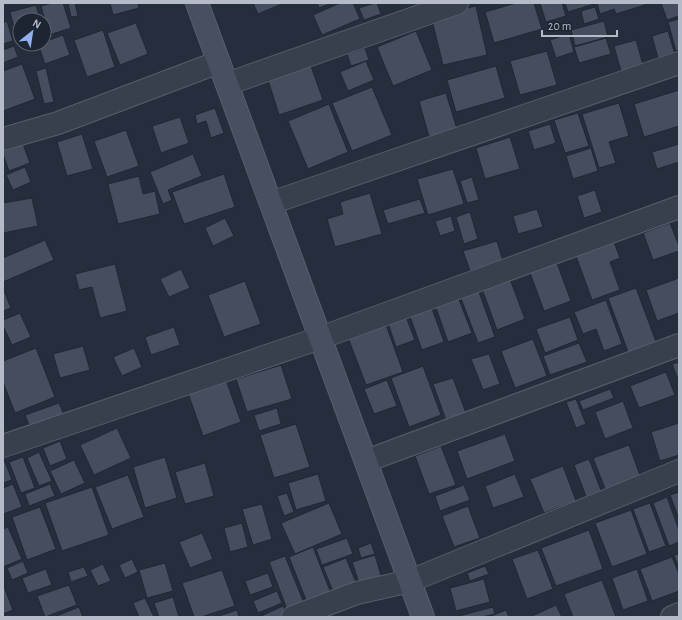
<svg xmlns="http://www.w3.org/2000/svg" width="682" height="620" viewBox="0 0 682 620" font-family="'Alegreya Sans',sans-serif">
	<rect width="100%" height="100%" fill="#252e3d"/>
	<g fill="#454e5e" stroke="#202734">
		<path d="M52,3H63L71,28L49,35L41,6Z"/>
		<path d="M68,3H75L78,16L71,17Z"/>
		<path d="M110,3H138L139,8L113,15Z"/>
		<path d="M253,3H284L258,14Z"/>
		<path d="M317,3H332L319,8Z"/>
		<path d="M340,3H353L360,19L322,35L313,15Z"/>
		<path d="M375,3H377L381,14L364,20L359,8Z"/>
		<path d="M516,3H534L542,29L494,43L485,12Z"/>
		<path d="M540,3H562L566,16L546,22Z"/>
		<path d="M565,3H594V4L568,12Z"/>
		<path d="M597,3H645V5L616,14L614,9L600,14Z"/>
		<path d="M661,3H679V16L667,20Z"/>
		<path d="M36,5L40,20H20V44H25L19,46L10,12Z"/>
		<path d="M476,6L487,55L443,65L431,16Z"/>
		<path d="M595,7L599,19L584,24L581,11Z"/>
		<path d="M679,19V50L676,51L668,22Z"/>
		<path d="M7,21L13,41L3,44V23Z"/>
		<path d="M604,21L608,37L575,46L571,30Z"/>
		<path d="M136,23L148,54L120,65L107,33Z"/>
		<path d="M103,30L115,67L87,77L74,40Z"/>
		<path d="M416,31L432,70L393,86L377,47Z"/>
		<path d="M668,31L676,58L659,62L652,36Z"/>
		<path d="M569,34L574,52L556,58L550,40Z"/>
		<path d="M63,35L70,55L45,64L38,44H44V42Z"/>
		<path d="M606,38L611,54L579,63L574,47Z"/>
		<path d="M636,40L644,68L622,75L614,46Z"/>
		<path d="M14,46L18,57L3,63V50Z"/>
		<path d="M365,48L369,60L351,66L347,54Z"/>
		<path d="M547,51L557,85L520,95L510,61Z"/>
		<path d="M366,61L374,80L348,91L340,72Z"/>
		<path d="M22,64L35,99L3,111V71Z"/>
		<path d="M311,66L323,100L279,115L268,80Z"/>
		<path d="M496,66L505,98L456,112L447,80Z"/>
		<path d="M46,68L54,102L44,104L36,71Z"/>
		<path d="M372,87L392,135L352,151L332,103Z"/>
		<path d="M679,90V126L644,137L634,104Z"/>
		<path d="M446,93L457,129L429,137L419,101Z"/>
		<path d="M619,103L629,136L609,142L616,163L599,168L582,114Z"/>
		<path d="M329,104L348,152L308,169L288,121Z"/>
		<path d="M215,108L224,133L211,138L206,121L197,124L195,115Z"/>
		<path d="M578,113L589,146L565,153L554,120Z"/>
		<path d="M180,117L189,143L161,153L152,126Z"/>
		<path d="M550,124L556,143L534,150L528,131Z"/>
		<path d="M126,130L139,166L107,177L94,141Z"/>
		<path d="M82,134L93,169L67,176L57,142Z"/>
		<path d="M510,137L520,169L485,179L476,148Z"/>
		<path d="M23,144L30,163L9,171L3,154V151Z"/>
		<path d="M679,144V162L657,169L652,152Z"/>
		<path d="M591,148L598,171L573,179L566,156Z"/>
		<path d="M193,154L202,176L168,190L172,200L163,204L150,172Z"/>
		<path d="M25,167L31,182L13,190L6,175Z"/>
		<path d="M453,169L464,204L428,215L417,179Z"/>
		<path d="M224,174L235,207L184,224L172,192Z"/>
		<path d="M139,176L143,194L155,191L160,214L118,224L108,184Z"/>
		<path d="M472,177L479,200L467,203L460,181Z"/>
		<path d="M595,190L602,212L584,218L577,196Z"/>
		<path d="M370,193L382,234L335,247L327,219L343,214L340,202Z"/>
		<path d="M32,198L38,226L3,233V203Z"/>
		<path d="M420,199L425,213L388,224L383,210Z"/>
		<path d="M537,209L543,227L518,234L513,216Z"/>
		<path d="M470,212L478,239L464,244L456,217Z"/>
		<path d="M451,216L455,231L440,236L435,221Z"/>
		<path d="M225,218L234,236L213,246L205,228Z"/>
		<path d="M670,223L679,246V251L653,260L643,233Z"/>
		<path d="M45,240L54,260L3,282V258Z"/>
		<path d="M497,241L503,261L470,271L463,251Z"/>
		<path d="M614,242L620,258L610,262L620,290L592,300L576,256Z"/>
		<path d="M557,263L571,301L544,311L530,273Z"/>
		<path d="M115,264L127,311L100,318L92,287L79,290L75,274Z"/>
		<path d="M181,269L190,288L169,297L160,279Z"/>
		<path d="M679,278V313L657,321L646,290Z"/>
		<path d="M510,279L525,319L497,330L482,289Z"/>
		<path d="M245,281L261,324L224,337L208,295Z"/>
		<path d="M636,288L658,347L630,357L608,298Z"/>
		<path d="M478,289L495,337L478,343L460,296Z"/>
		<path d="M3,293H5L11,308L3,311Z"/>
		<path d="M458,297L472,333L448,342L435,305Z"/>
		<path d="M606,300L622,344L604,351L596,329L583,334L574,312Z"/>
		<path d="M430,303L444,342L422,350L408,311Z"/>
		<path d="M20,313L31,337L12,345L3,326V320Z"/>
		<path d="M405,314L415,340L396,347L387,320Z"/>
		<path d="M570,317L578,340L545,353L536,329Z"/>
		<path d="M385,322L403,372L366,385L347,335Z"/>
		<path d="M174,327L180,345L151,355L145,337Z"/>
		<path d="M533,339L547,376L515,388L501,351Z"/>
		<path d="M579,343L587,362L550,375L543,356Z"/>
		<path d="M83,346L90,370L60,378L53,354Z"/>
		<path d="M36,348L55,397L15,413L3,382V361Z"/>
		<path d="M134,348L142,367L122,376L113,357Z"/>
		<path d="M489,354L500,384L483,390L471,359Z"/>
		<path d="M679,362V382L672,364Z"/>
		<path d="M281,365L292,399L247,412L236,379Z"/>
		<path d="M423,366L441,415L409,427L391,378Z"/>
		<path d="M666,372L675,395L639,408L630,386Z"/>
		<path d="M453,378L466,413L446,420L433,384Z"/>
		<path d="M226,380L241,422L203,436L188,393Z"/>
		<path d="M387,380L397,406L374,414L364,389Z"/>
		<path d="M610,389L614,398L583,410L579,401Z"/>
		<path d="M576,399L586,424L576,428L566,402Z"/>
		<path d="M623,401L633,428L605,439L595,412Z"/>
		<path d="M59,403L65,417L31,430L25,415Z"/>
		<path d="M277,408L281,424L259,431L254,415Z"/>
		<path d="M679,423V455L660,461L651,432Z"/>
		<path d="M296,424L310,467L274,478L260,435Z"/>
		<path d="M117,428L131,458L94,475L80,445Z"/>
		<path d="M505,434L515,461L467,479L457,451Z"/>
		<path d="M60,441L67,459L50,466L43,448Z"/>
		<path d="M629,445L641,478L606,491L593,458Z"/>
		<path d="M441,446L456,485L429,494L415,456Z"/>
		<path d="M39,452L52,481L39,486L27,458Z"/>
		<path d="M3,457L12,480L3,483Z"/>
		<path d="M23,457L35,488L21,493L9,462Z"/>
		<path d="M165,457L177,498L145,508L133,467Z"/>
		<path d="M589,459L602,493L587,499L574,465Z"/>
		<path d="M74,460L85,483L61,494L50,471Z"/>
		<path d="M205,463L214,496L185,504L175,472Z"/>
		<path d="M563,466L576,501L544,513L530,479Z"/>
		<path d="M318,474L326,501L296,510L288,483Z"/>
		<path d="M515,474L524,497L493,508L485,486Z"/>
		<path d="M128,475L144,517L112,529L95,487Z"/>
		<path d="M13,484L22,507L3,514V488Z"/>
		<path d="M50,484L55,496L29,506L25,494Z"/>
		<path d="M464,485L470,500L440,511L435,496Z"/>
		<path d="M92,487L109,535L62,551L45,503Z"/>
		<path d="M679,492V519L670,495Z"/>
		<path d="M287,493L294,512L284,516L277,496Z"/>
		<path d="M667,497L679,530V542L669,546L653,503Z"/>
		<path d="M329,503L342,534L295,554L281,523Z"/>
		<path d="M650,503L666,546L649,552L633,509Z"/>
		<path d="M262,504L272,539L253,545L242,509Z"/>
		<path d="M468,506L480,538L454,547L442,516Z"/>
		<path d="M40,507L56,549L27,560L12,517Z"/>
		<path d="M631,510L647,554L612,567L595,523Z"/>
		<path d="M242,523L248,547L230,552L224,528Z"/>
		<path d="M8,527L22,559L3,567V529Z"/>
		<path d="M589,530L603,569L556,586L541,548Z"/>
		<path d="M202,533L213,559L190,568L179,542Z"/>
		<path d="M347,538L353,554L322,565L316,549Z"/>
		<path d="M371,543L375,554L361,558L358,548Z"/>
		<path d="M313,547L332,596L308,605L289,557Z"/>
		<path d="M538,550L553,589L527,599L512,559Z"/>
		<path d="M679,554V568L674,555Z"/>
		<path d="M375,555L382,579L360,586L352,562Z"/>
		<path d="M285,556L304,603L287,609L269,562Z"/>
		<path d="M672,557L679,574V591L652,601L640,569Z"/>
		<path d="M346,558L358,587L335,596L323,567Z"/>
		<path d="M132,559L138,572L125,578L119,565Z"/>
		<path d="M23,561L28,573L12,580L7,568Z"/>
		<path d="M165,563L173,591L147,598L139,570Z"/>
		<path d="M103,564L111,581L98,586L90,570Z"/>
		<path d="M485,566L489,574L470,581L467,573Z"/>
		<path d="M84,567L88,576L71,582L68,572Z"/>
		<path d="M46,569L52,585L28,593L22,578Z"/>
		<path d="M637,569L648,601L623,610L612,578Z"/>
		<path d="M222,570L235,606L201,617H194L182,583Z"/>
		<path d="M268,573L273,587L250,595L245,581Z"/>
		<path d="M484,579L490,602L456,611L450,588Z"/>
		<path d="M602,580L616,617H573L564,594Z"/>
		<path d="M3,584L13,610L3,614Z"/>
		<path d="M69,585L77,605L45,617L37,596Z"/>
		<path d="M277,591L282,603L258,613L253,601Z"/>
		<path d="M173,597L179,617H159L154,603Z"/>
		<path d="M145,598L154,617H139L133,603Z"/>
		<path d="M556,605L562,617H530Z"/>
		<path d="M283,606L287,615L282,617H261V616Z"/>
		<path d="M79,607L83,617H54Z"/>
		<path d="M493,607L495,614L482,617H455Z"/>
		<path d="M237,610L239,617H216Z"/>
		<path d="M506,610L509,617H489Z"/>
	</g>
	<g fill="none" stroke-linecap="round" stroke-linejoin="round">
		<defs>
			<g id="minor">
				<path d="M227,84L457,3"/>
				<path d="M3,139L58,123L219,62"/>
				<path d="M271,203L679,63"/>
				<path d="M3,446L320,338L679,207"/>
				<path d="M366,461L679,345"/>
				<path d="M293,617L357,593L410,581L679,471"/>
				<path d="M672,617L679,614"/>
			</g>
			<path id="secondary" d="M197,3L423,617"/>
		</defs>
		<use href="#minor" stroke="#575e6b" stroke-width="24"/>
		<use href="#secondary" stroke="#575e6b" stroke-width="24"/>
		<use href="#minor" stroke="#39404d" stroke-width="22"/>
		<use href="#secondary" stroke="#474f60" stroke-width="22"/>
	</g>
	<rect width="682" height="620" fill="none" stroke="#b5bbc8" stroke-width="8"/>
	<g transform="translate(32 32) rotate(30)"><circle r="19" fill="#1e2532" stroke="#5a616e"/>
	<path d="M0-3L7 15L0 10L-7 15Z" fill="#90b0f2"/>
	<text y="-6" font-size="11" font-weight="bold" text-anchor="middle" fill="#b5bbc8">N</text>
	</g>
	<path d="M542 30v6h75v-6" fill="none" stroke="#b5bbc8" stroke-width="2"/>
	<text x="548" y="30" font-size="12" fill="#b5bbc8" stroke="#1e2532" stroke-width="3" paint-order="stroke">20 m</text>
</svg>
